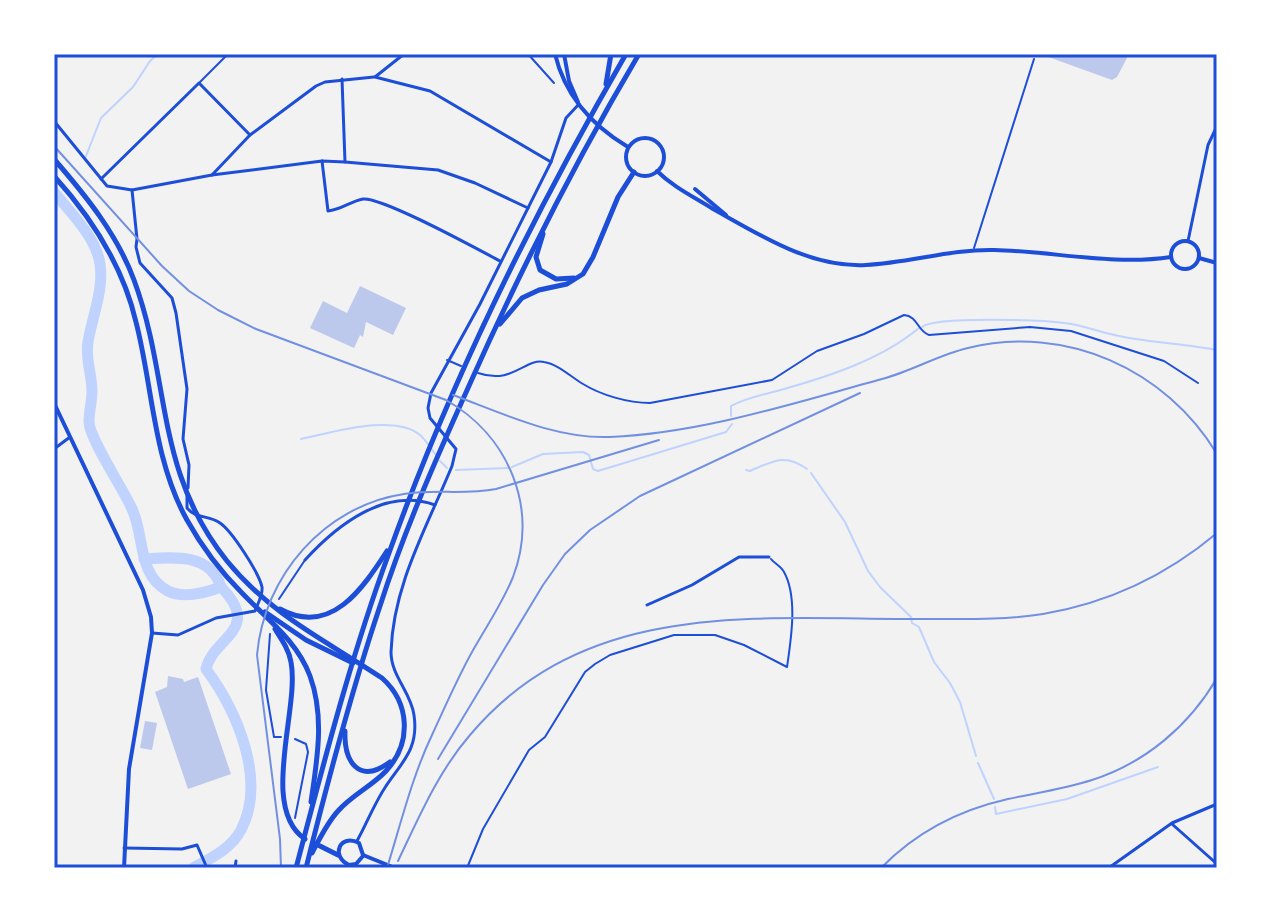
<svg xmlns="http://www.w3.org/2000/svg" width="1271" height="922" viewBox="0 0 1271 922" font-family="Overpass,sans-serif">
	<rect width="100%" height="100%" fill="#f2f2f2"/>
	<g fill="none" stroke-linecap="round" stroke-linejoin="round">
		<g stroke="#bfd3fe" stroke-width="2">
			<path d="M86,156L101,118L133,87L150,61L158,54"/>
			<path d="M922,327C935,316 1043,320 1064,323C1084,325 1104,334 1124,337C1155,343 1187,344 1217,350"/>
			<path d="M731,416V406C747,397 767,394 784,389C830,376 882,359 919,328"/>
			<path d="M301,439C331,433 394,413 420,435C426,440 431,449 436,455"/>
			<path d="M440,461L447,468"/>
			<path d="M512,467L543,454L583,452L589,455L593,469L598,471L726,432L732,424"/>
			<path d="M456,470L508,468"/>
			<path d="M746,470L750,471C773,461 785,453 807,469"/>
			<path d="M811,473L845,522L868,571L880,587L911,617L912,623L919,627L934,662L950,683L960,702L976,756"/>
			<path d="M978,763L994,799"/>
			<path d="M995,807L996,814L1067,799L1158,767"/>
		</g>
		<g stroke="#bfd3fe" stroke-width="11">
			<path d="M54,192C70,212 96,237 100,264C104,290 92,317 88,342C85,358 92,375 92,391C92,401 89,411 89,422C89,438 124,490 132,509C145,536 137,575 168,591C184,599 205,593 221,587C263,630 213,637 206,669C237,711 267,780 241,830C231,849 211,858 193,868"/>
			<path d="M144,559C174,557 210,553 221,587"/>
		</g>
	</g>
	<g fill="#bdc9ec">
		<path d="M1040,54H1129L1117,77L1112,80Z"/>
		<path d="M360,286L406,308L393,335L366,322L363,337L360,335L354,348L310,328L323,301L347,313Z"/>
		<path d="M168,676L183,679L184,682L198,677L231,774L188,789L155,692L167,687Z"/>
		<path d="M145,721L157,723L152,750L140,748Z"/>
	</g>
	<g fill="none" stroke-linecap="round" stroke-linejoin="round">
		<g stroke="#1d4ed8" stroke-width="2">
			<path d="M270,634L266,690L274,737H281"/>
			<path d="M295,739L306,744L308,752L295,818"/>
		</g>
		<g stroke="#1d4ed8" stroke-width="2">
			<path d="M528,54L554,83"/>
			<path d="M200,82L228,54"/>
			<path d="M974,248L1034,59"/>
			<path d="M447,360L461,366"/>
			<path d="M478,373C513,385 525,358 544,362C558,364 571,377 583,384C601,395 628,403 650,403L772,380L817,351L864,334L904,315C918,316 917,331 929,335L1030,327L1071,331L1164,361L1198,383"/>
			<path d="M279,599L305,560"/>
			<path d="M467,868L483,829L529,750L545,737L585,672L595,664L610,655L674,635H715L744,645L787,667C791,640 798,597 784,572C782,567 774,563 771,559"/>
		</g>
		<g stroke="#1d4ed8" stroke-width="3">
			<path d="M404,54L375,77L430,91L551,162"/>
			<path d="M342,79L345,162"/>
			<path d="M54,121L107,186L132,190L212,175L322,161L345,162L438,170L475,183L528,208"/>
			<path d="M322,161L328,211C341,210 351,201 363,199C383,197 477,249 500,261"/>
			<path d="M212,175L250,135L316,86L325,82L374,77"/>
			<path d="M101,179L199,83L250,135"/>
			<path d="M132,190L137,239L136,247L140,263L172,298L176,313L187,389L183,439L189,465L188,488"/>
			<path d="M1188,241L1208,145L1217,126"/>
			<path d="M54,449L70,437"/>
			<path d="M305,560C337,525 385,487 435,505"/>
			<path d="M647,605L692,585L739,557H769"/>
			<path d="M152,633L178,635L216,618L255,611C258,603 263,595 262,587C259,573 232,531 220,523C209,515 196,519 187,508V496"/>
			<path d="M1172,824L1217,864"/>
			<path d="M357,841C367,823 374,804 386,786C402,762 419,749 414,715C411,692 391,676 391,652C393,585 427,527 452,466L456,449L430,418L428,408L431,393L480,304L551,162L566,118L579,104"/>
			<path d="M124,848L182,849L197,845L207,868"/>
			<path d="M1110,867L1172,823L1217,804"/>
			<path d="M235,868L236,861"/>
		</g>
		<g stroke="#1d4ed8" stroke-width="4">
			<path d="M555,54C565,96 591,125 628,147"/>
			<path d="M564,54L569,81L578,102"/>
			<circle cx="645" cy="157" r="19"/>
			<path d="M657,171C673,187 694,197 713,209C760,235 810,268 866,265C909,263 951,249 994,250C1052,251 1113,266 1171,257"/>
			<path d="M695,189L726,215"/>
			<circle cx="1185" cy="255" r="14"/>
			<path d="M1199,258L1217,263"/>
			<path d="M54,403L143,590L151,617L152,633L129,769L124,868"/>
			<path d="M363,855L395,868"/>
			<path d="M349,865C330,856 340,833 359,843L363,855"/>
			<path d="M349,865L356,864L363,856"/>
		</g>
		<g stroke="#1d4ed8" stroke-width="5">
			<path d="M606,84L611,54"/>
			<path d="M54,159C86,196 117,234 134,280C171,380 154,470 227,561C271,615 325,640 382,678C410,703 412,743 386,771C372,786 352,795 338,811C327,823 320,838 312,853"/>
			<path d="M54,176C92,218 123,266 136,322C153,388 153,459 187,520C202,547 220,571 242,593C267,619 297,641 310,676C325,717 317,760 311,802"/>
			<path d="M543,234L536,257L540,270L556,279L574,278"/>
			<path d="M500,324L522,298L539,290L567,284L583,274L593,257L618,197L634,172"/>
			<path d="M280,609C331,637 363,588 387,551"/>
			<path d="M265,612L306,640L353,663"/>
			<path d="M275,629C282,640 289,650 291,662C300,708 259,808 305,839"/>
			<path d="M345,731C344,762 359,785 390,762"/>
			<path d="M314,843L338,855"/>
			<path d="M296,868C324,762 351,656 389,553C451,380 534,213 626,54"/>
			<path d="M306,868C328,780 351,692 380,606C404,531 436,459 468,388C519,273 575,162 639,54"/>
		</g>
		<g stroke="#7290e2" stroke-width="2">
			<path d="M54,146L162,266L189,291L218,310L256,329L446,400C509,436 539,508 513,577C502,604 486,627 472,652C457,679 445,707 432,735C412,777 401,823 387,868"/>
			<path d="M453,395C504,414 556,439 610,437C702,433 794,403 882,379C912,371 938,355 968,348C1065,324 1166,369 1217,454"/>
			<path d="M438,759L543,585L565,554L590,530L640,496L860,393"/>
			<path d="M398,861C419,817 438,772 470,735C588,595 765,620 928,619C967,619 1005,620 1043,614C1108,603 1167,575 1217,533"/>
			<path d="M281,868L280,839L257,655C264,576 324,506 404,494C434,489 465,495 496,489L659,440"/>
			<path d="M881,868C916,832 959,810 1008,799C1036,793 1064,789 1092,780C1145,763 1189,726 1217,678"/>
		</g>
	</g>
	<rect width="1271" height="922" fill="none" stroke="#ffffff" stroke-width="112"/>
	<rect x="56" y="56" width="1159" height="810" fill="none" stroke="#1d4ed8" stroke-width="3"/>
</svg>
